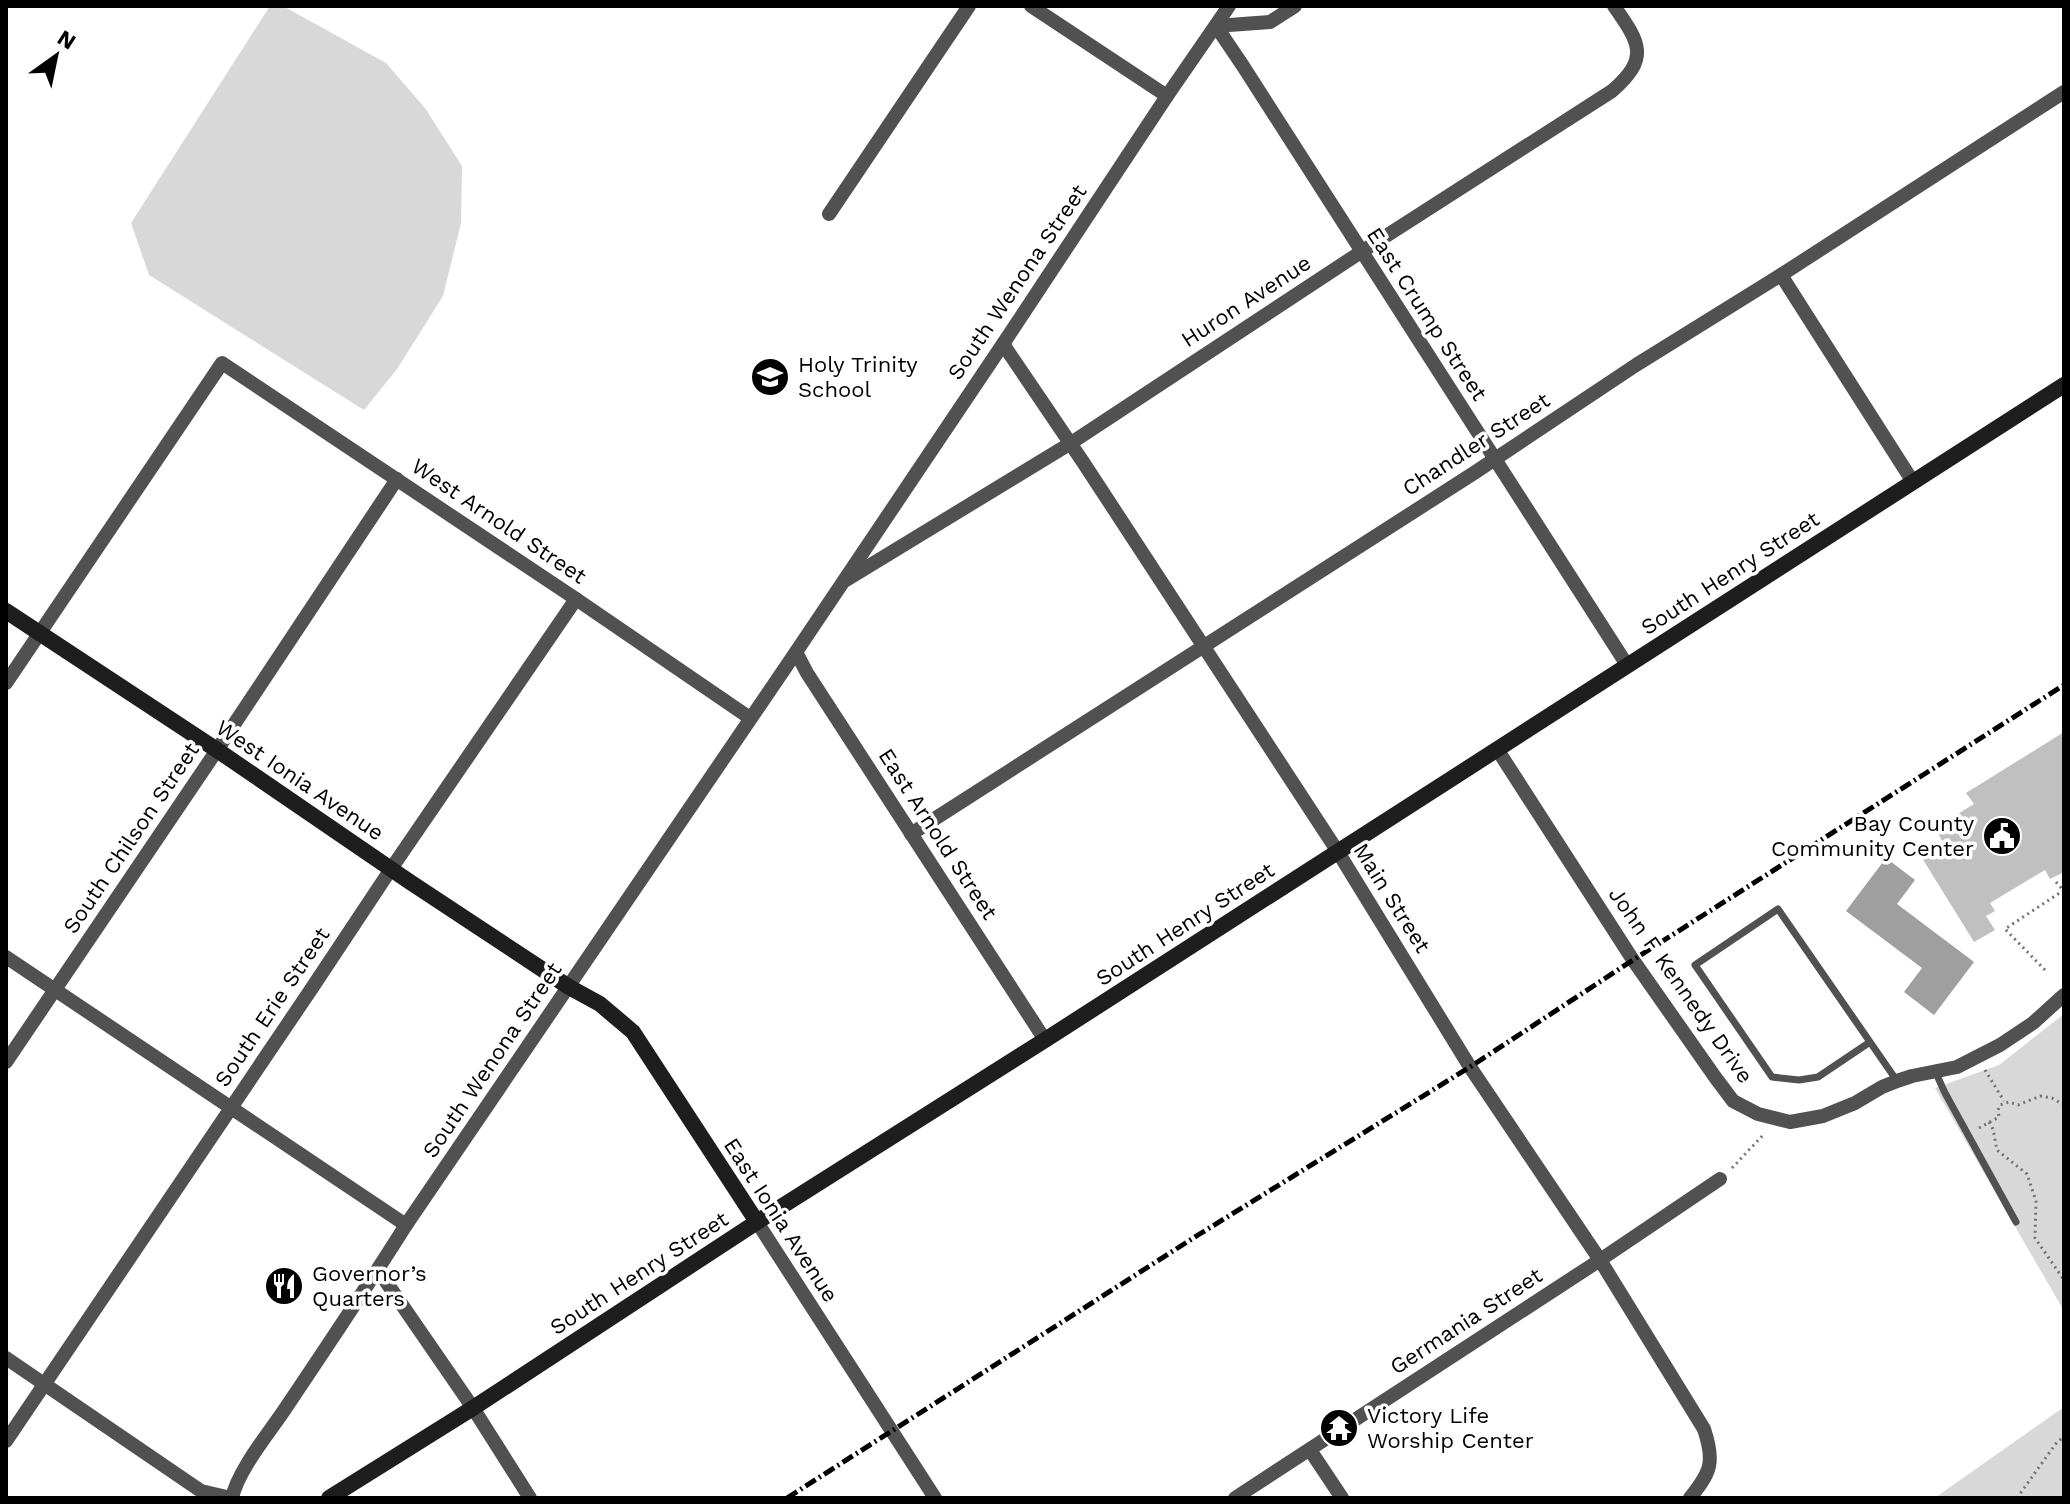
<svg xmlns="http://www.w3.org/2000/svg" width="2070" height="1504" viewBox="0 0 2070 1504" font-family="'Work Sans',sans-serif">
	<rect width="100%" height="100%" fill="#fff"/>
	<g fill="#d8d8d8">
		<path d="M270,6H283L386,63L425,108L462,166L461,223L443,296L397,369L364,410L149,275L131,223Z"/>
		<path d="M2064,1014V1311L1935,1088L1999,1065Z"/>
		<path d="M2064,1407V1498H1933L1936,1497Z"/>
	</g>
	<path fill="#9f9f9f" d="M1886,858L1915,880L1897,904L1974,962L1934,1015L1904,992L1922,968L1846,911Z"/>
	<path fill="#c0c0c0" d="M2064,732V872L2050,879L2045,870L1990,903L1995,911L1986,916L1995,930L1974,942L1922,858L1944,844L1935,828L1974,804L1966,793Z"/>
	<g fill="none" stroke-linecap="round" stroke-linejoin="round">
		<g stroke="#737373" stroke-width="3" stroke-dasharray="2 4" stroke-linecap="butt">
			<path d="M2056,882L2064,891"/>
			<path d="M2045,970L2005,929L2064,890"/>
			<path d="M1985,1070L2004,1101"/>
			<path d="M1989,1122L1993,1129L1997,1150L2027,1174L2036,1201L2035,1238L2064,1280"/>
			<path d="M1979,1128L1999,1117L1998,1110L2000,1105L2009,1102L2018,1105L2040,1096L2052,1098L2064,1105"/>
			<path d="M1732,1168L1765,1133"/>
			<path d="M2017,1498L2057,1442L2064,1437"/>
		</g>
		<g stroke="#515151" stroke-width="7">
			<path d="M1870,1042L1818,1077L1799,1080L1772,1077L1695,965L1778,909L1897,1081"/>
			<path d="M1935,1071L1945,1093L2016,1222"/>
		</g>
		<g stroke="#515151" stroke-width="14">
			<path d="M1031,6L1167,96"/>
			<path d="M1216,26L1243,66L1627,665"/>
			<path d="M1216,26L1270,22L1295,6"/>
			<path d="M829,214L969,6"/>
			<path d="M1781,275L1913,482"/>
			<path d="M1003,344L1083,462L1338,852L1470,1067L1600,1260L1704,1429C1715,1462 1711,1472 1690,1498"/>
			<path d="M846,580L1071,443L1361,252L1612,91C1650,58 1640,43 1614,6"/>
			<path d="M796,652L807,673L1045,1040"/>
			<path d="M6,683L222,363L576,599L750,718"/>
			<path d="M1497,749L1633,960L1715,1077L1733,1101L1758,1114L1790,1122L1823,1116L1855,1103L1882,1087L1897,1081L1912,1076L1957,1067L2000,1045L2033,1023L2064,995"/>
			<path d="M911,834L1474,473L1636,365L1781,275L2064,92"/>
			<path d="M6,957L406,1225"/>
			<path d="M6,1062L217,750L397,479"/>
			<path d="M757,1222L935,1498"/>
			<path d="M378,1270L473,1408L530,1498"/>
			<path d="M6,1358L201,1491L231,1498"/>
			<path d="M6,1441L312,988L391,869L576,599"/>
			<path d="M1310,1450L1342,1498"/>
			<path d="M232,1498C238,1470 269,1433 285,1409C326,1348 367,1287 406,1225L796,652L1003,344L1167,96L1229,6"/>
			<path d="M1235,1498L1600,1260L1720,1179"/>
		</g>
		<g stroke="#1e1e1e" stroke-width="16">
			<path d="M6,611L217,750L410,882L569,987L600,1004L633,1032L757,1222"/>
			<path d="M329,1498L473,1408L757,1222L1045,1040L2064,385"/>
		</g>
		<path stroke="#000" stroke-width="5" stroke-dasharray="12 4 2 4" stroke-linecap="butt" d="M787,1498L1198,1235L1470,1067L1633,960L2064,685"/>
	</g>
	<defs>
		<symbol id="school-disc" viewBox="-11 -11 22 22"><circle r="9.5" fill="#000" stroke="#fff"/><path d="M0-5L7-2L0 1L-7-2ZM-4 1L0 2.5L4 1V4Q0 6-4 4Z" fill="#fff"/></symbol>
		<symbol id="civic-disc" viewBox="-11 -11 22 22"><circle r="9.5" fill="#000" stroke="#fff"/><path d="M-.6-6.5H3V-4.5H.6V-3L4-1V1h2V6H-6V1h2V-1L-.6-3ZM-1.2 2.5V6h2.4V2.5Z" fill="#fff"/></symbol>
		<symbol id="restaurant-disc" viewBox="-11 -11 22 22"><circle r="9.5" fill="#000" stroke="#fff"/><path d="M-5-6h1v4h1v-4h1v4h1v-4h1v5L-1.5 .5V6h-2V.5L-5-1ZM5-6V6H3V1.5H1.5Q1.5-4 5-6Z" fill="#fff"/></symbol>
		<symbol id="temple-disc" viewBox="-11 -11 22 22"><circle r="9.5" fill="#000" stroke="#fff"/><path d="M0-6L5-2H3V0L6.5 2.5H4V6H1.5V3h-3V6H-4V2.5H-6.5L-3 0V-2H-5Z" fill="#fff"/></symbol>
	</defs>
	<g fill-rule="evenodd">
		<use href="#school-disc" x="748" y="355" width="44" height="44"/>
		<use href="#civic-disc" x="1980" y="814" width="44" height="44"/>
		<use href="#restaurant-disc" x="262" y="1264" width="44" height="44"/>
		<use href="#temple-disc" x="1317" y="1406" width="44" height="44"/>
	</g>
	<g text-anchor="middle" dominant-baseline="central" stroke-width="7" stroke-linejoin="round" paint-order="stroke">
		<g font-size="22" fill="#000" stroke="#fff">
			<text transform="translate(1017 282) rotate(-56)">South Wenona Street</text>
			<text transform="translate(1246 301) rotate(-33)">Huron Avenue</text>
			<text transform="translate(1427 314) rotate(57)">East Crump Street</text>
			<text transform="translate(1476 444) rotate(-33)">Chandler Street</text>
			<text transform="translate(499 521) rotate(34)">West Arnold Street</text>
			<text transform="translate(1730 573) rotate(-33)">South Henry Street</text>
			<text transform="translate(300 780) rotate(34)">West Ionia Avenue</text>
			<text transform="translate(938 834) rotate(57)">East Arnold Street</text>
			<text transform="translate(131 838) rotate(-56)">South Chilson Street</text>
			<text transform="translate(1392 898) rotate(58)">Main Street</text>
			<text transform="translate(1185 924) rotate(-33)">South Henry Street</text>
			<text transform="translate(1681 985) rotate(55)">John F Kennedy Drive</text>
			<text transform="translate(272 1007) rotate(-56)">South Erie Street</text>
			<text transform="translate(492 1060) rotate(-56)">South Wenona Street</text>
			<text transform="translate(781 1220) rotate(57)">East Ionia Avenue</text>
			<text transform="translate(639 1273) rotate(-33)">South Henry Street</text>
			<text transform="translate(1466 1321) rotate(-33)">Germania Street</text>
		</g>
		<g font-size="22" fill="#000" stroke="#fff" text-anchor="start">
			<text x="798" y="364">Holy Trinity<tspan x="798" dy="25">School</tspan></text>
			<text x="1974" y="823" text-anchor="end">Bay County<tspan x="1974" dy="25">Community Center</tspan></text>
			<text x="312" y="1273">Governor’s<tspan x="312" dy="25">Quarters</tspan></text>
			<text x="1367" y="1415">Victory Life<tspan x="1367" dy="25">Worship Center</tspan></text>
		</g>
	</g>
	<rect width="2070" height="1504" fill="none" stroke="#000000" stroke-width="16"/>
	<g transform="translate(56 56) rotate(33)" stroke="#ffffff" stroke-width="6" paint-order="stroke">
	<path d="M0-6L14 30L0 20L-14 30Z" fill="#000000"/>
	<text y="-12" font-size="22" font-weight="bold" text-anchor="middle" fill="#000000">N</text>
	</g>
</svg>
